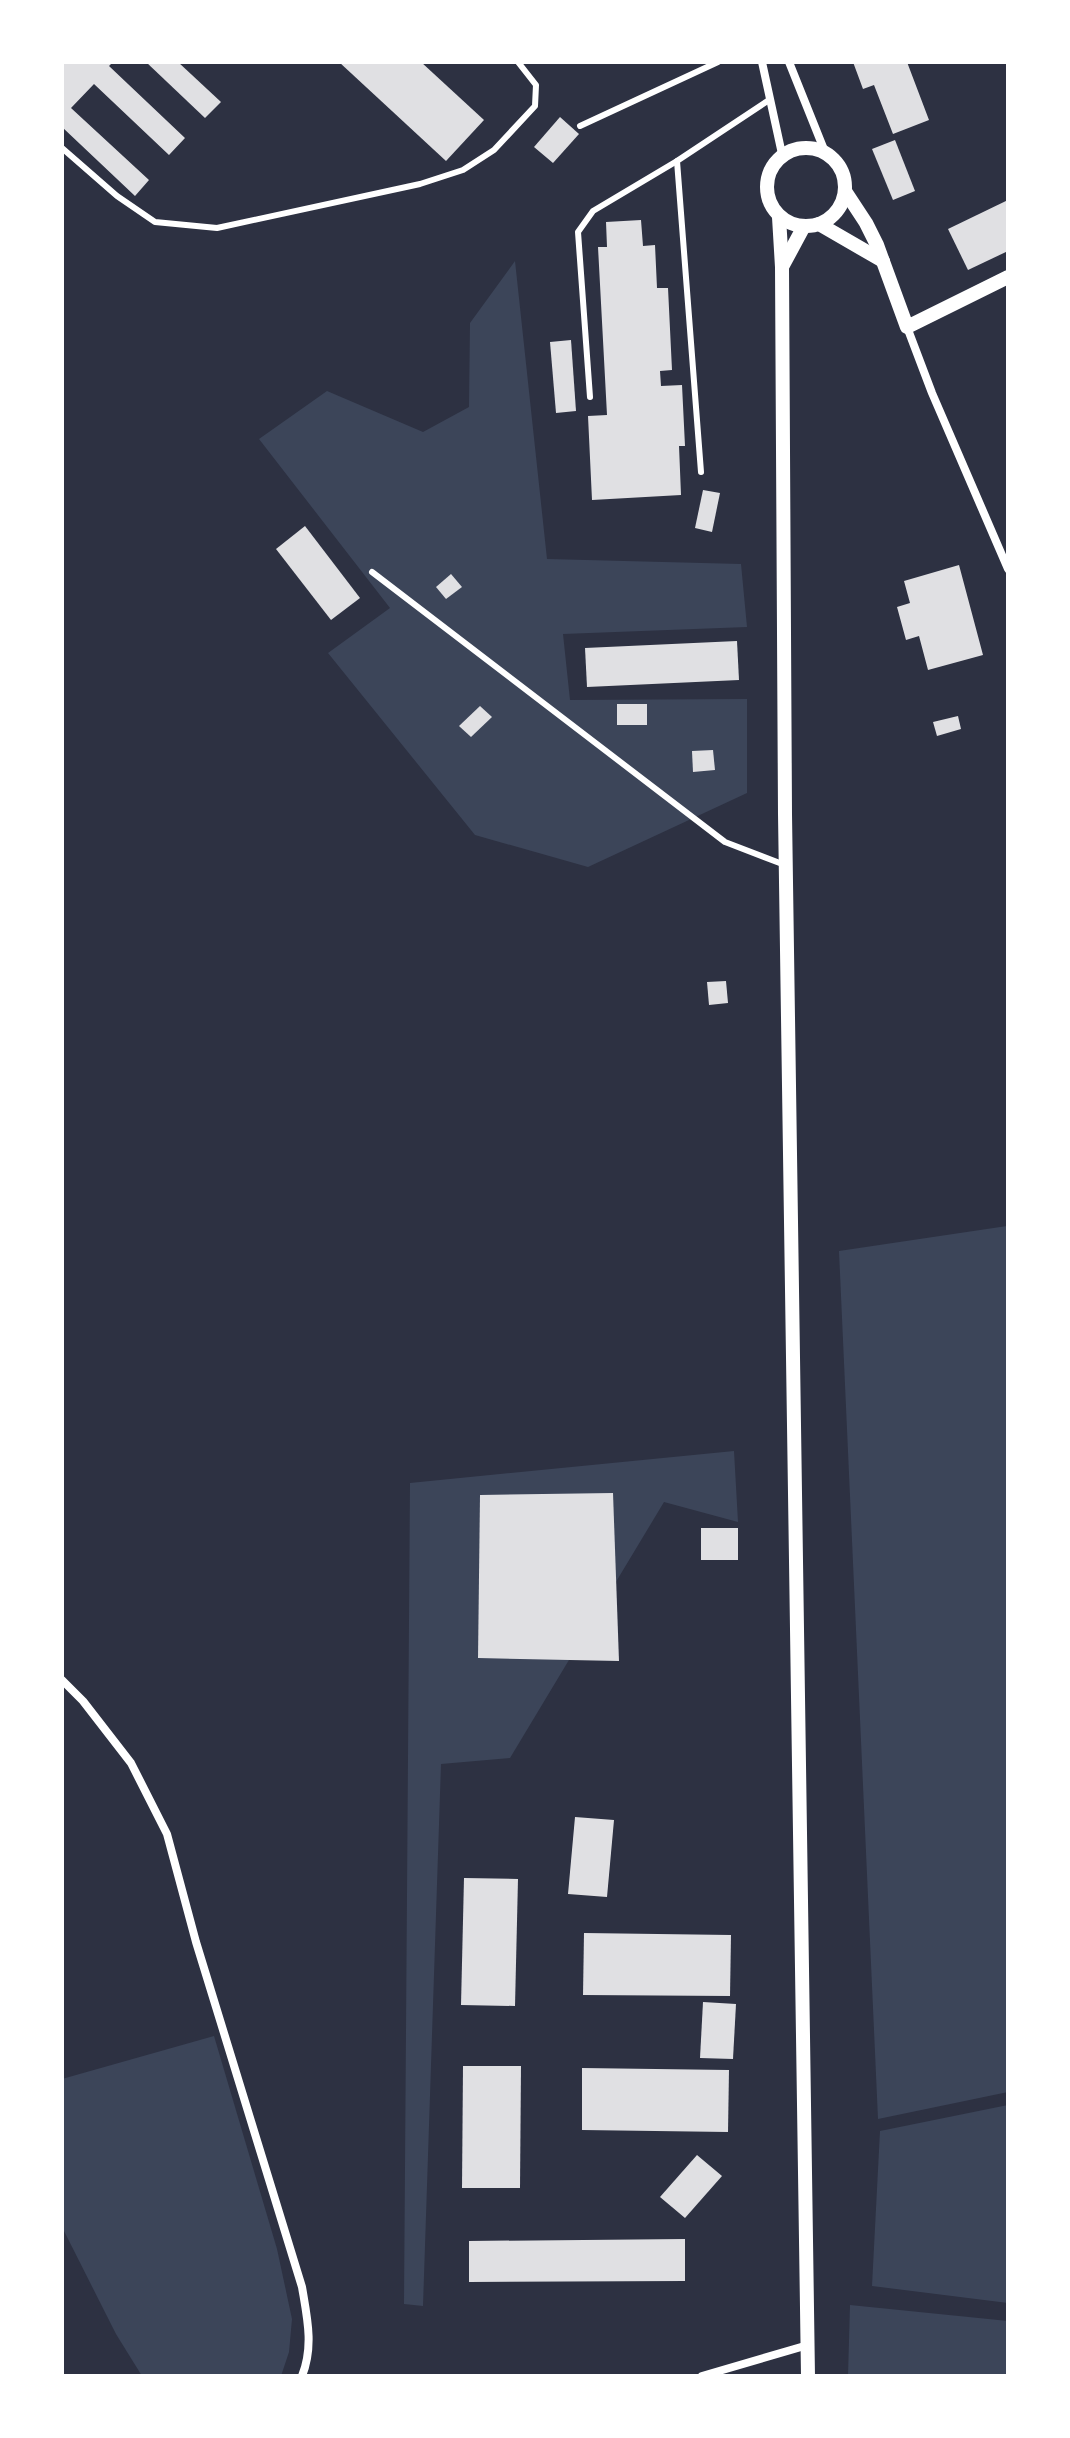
<svg xmlns="http://www.w3.org/2000/svg" width="1070" height="2438" viewBox="0 0 1070 2438" font-family="'Open Sans',sans-serif">
	<rect width="100%" height="100%" fill="#2d3142"/>
	<g fill="#3c4559">
		<path d="M515,261L547,559L741,564L747,627L563,634L570,700L747,699V793L588,867L475,835L328,653L390,608L259,439L327,391L423,432L469,407L470,323Z"/>
		<path d="M1007,1226L1008,2092L878,2119L839,1251Z"/>
		<path d="M734,1451L738,1522L664,1502L510,1758L441,1764L423,2306L404,2304L410,1483Z"/>
		<path d="M214,2036L277,2249L292,2319L289,2352L281,2376H142L116,2334L62,2227V2079Z"/>
		<path d="M1008,2105V2303L872,2286L880,2131Z"/>
		<path d="M850,2305L1008,2321V2376H848Z"/>
	</g>
	<g fill="#e0e0e3">
		<path d="M62,62H113L109,66L185,138L169,155L94,84L71,108L149,180L135,196L62,127Z"/>
		<path d="M146,62H178L221,102L205,118Z"/>
		<path d="M339,62H421L484,120L446,161Z"/>
		<path d="M853,62H907L929,120L893,134L874,85L863,89Z"/>
		<path d="M560,117L579,134L553,163L534,147Z"/>
		<path d="M895,140L915,191L893,200L872,149Z"/>
		<path d="M1008,200V251L968,270L948,229Z"/>
		<path d="M641,220L643,246L655,245L657,288H668L672,370L660,371L661,386L682,385L685,446H679L681,495L592,500L588,416L607,415L598,247H607L606,222Z"/>
		<path d="M571,340L576,411L556,413L550,342Z"/>
		<path d="M703,490L720,493L712,532L695,528Z"/>
		<path d="M305,526L360,598L331,620L276,549Z"/>
		<path d="M959,565L983,655L928,670L919,636L906,640L897,607L910,603L904,581Z"/>
		<path d="M451,574L462,587L446,599L436,587Z"/>
		<path d="M737,641L739,680L587,687L585,648Z"/>
		<rect x="617" y="704" width="30" height="21"/>
		<path d="M480,706L492,717L471,737L459,726Z"/>
		<path d="M958,716L961,729L937,736L933,722Z"/>
		<path d="M713,750L715,770L693,772L692,751Z"/>
		<path d="M726,981L728,1003L709,1005L707,982Z"/>
		<path d="M613,1493L619,1661L478,1658L480,1495Z"/>
		<rect x="701" y="1528" width="37" height="32"/>
		<path d="M575,1817L614,1820L607,1897L568,1894Z"/>
		<path d="M464,1878L518,1879L515,2006L461,2005Z"/>
		<path d="M584,1933L731,1935L730,1996L583,1995Z"/>
		<path d="M703,2002L736,2004L733,2059L700,2058Z"/>
		<path d="M463,2066H521L520,2188H462Z"/>
		<path d="M582,2068L729,2070L728,2132L582,2130Z"/>
		<path d="M697,2155L722,2176L685,2218L660,2197Z"/>
		<path d="M685,2239V2281L469,2282V2241Z"/>
	</g>
	<g fill="none" stroke-linecap="round" stroke-linejoin="round">
		<g stroke="#fff" stroke-width="6">
			<path d="M580,126L718,62"/>
			<path d="M62,148L117,196L155,222L217,228L420,184L463,170L494,150L535,106L536,85L518,62"/>
			<path d="M590,397L578,232L593,211L677,161"/>
			<path d="M701,472L677,161L769,100"/>
			<path d="M372,572L725,842L785,865"/>
		</g>
		<g stroke="#fff" stroke-width="8">
			<path d="M762,62L782,154"/>
			<path d="M789,62L825,152"/>
			<path d="M907,327L932,393L1008,569"/>
			<path d="M62,1680L83,1701L131,1763L167,1834L196,1942L302,2287C307,2317 314,2346 302,2376"/>
			<path d="M702,2376L808,2345"/>
		</g>
		<g stroke="#fff" stroke-width="14">
			<circle cx="806" cy="187" r="39"/>
			<path d="M845,191L866,223L877,245L907,327L1008,277"/>
			<path d="M779,217L782,267L785,814L808,2376"/>
			<path d="M819,224L883,261"/>
			<path d="M782,267L803,228"/>
		</g>
	</g>
	<rect width="1070" height="2438" fill="none" stroke="#ffffff" stroke-width="128"/>
</svg>
